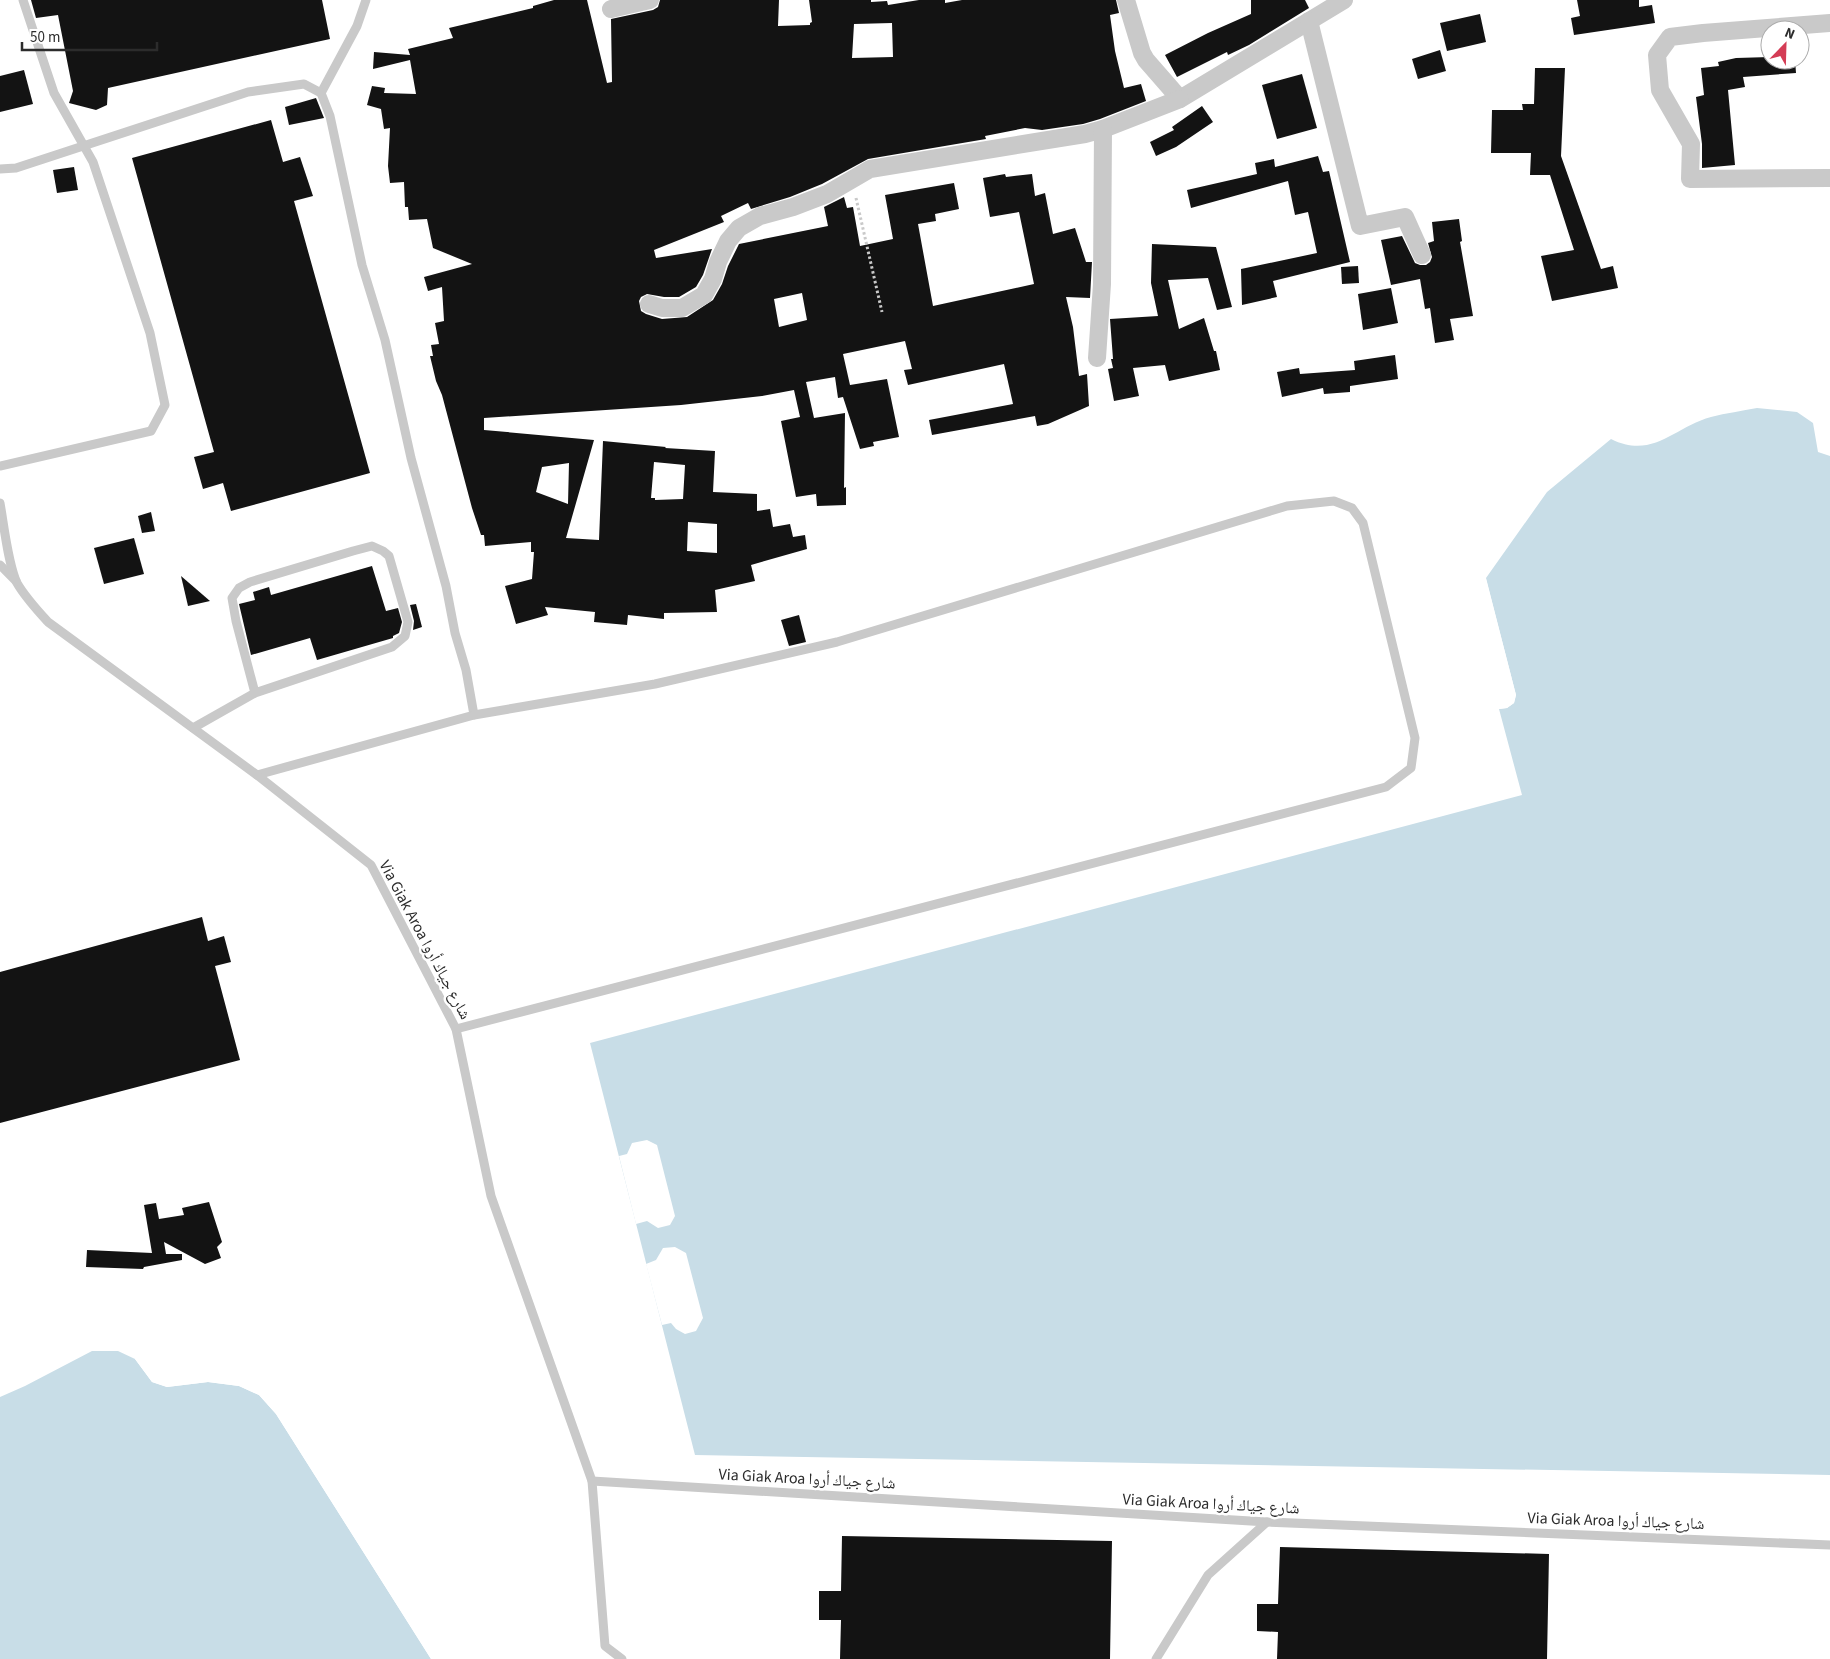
<svg xmlns="http://www.w3.org/2000/svg" width="1830" height="1659" viewBox="0 0 1830 1659" font-family="'Source Sans 3','Noto Naskh Arabic',sans-serif">
	<rect width="100%" height="100%" fill="#fff"/>
	<g fill="#c8dde7">
		<path d="M1757,408L1797,412L1813,423L1818,452L1830,456V1475L695,1455L590,1043L1522,795L1499,709L1507,708L1514,703L1516,695L1486,578L1547,492L1611,439C1653,460 1674,427 1711,417C1726,413 1742,411 1757,408Z"/>
		<path d="M92,1351H118L135,1359L152,1382L167,1387L208,1382L239,1386L259,1395L276,1414L431,1659H0V1397L25,1386Z"/>
	</g>
	<g fill="#fff">
		<path d="M1485,575L1516,695L1514,703L1507,708L1499,709L1498,707L1506,705L1512,701L1513,695L1483,578Z"/>
		<path d="M647,1140L657,1145L675,1216L670,1225L658,1228L647,1221L636,1224L619,1156L627,1154L632,1143Z"/>
		<path d="M675,1247L686,1253L703,1318L696,1331L685,1334L676,1329L671,1323L662,1325L646,1264L656,1260L663,1248Z"/>
		<path d="M136,1357L154,1380L168,1384L209,1380L240,1384L261,1393L278,1413L433,1659H431L276,1414L259,1395L239,1386L208,1382L167,1387L152,1382L135,1359Z"/>
	</g>
	<g fill="#131313" fill-rule="evenodd">
		<path d="M31,0H322L330,39L108,88L107,105L96,110L69,103L73,91L58,15L36,18Z"/>
		<path d="M554,0H587L607,83L612,82L611,19L653,10L658,7L660,0H779L778,26L810,25V23L812,22L809,0H871V2L887,1L888,5L919,0H945V3L962,0H1116L1119,13L1110,15L1115,51L1124,88L1141,84L1146,101L1100,119L1083,124L1042,130L1025,128L985,136L986,139L868,159L822,184L790,197L751,209L748,203L721,216L724,222L654,250L656,258L712,249L703,275L696,287L679,297H664L647,294L641,297L639,301L641,311L646,314L662,319L687,317L713,300L722,284L728,266L739,244L828,226L824,207L844,197L847,208L853,207L860,246L893,239L885,195L954,183L959,209L935,214L936,221L918,224L933,306L1034,284L1019,212L990,217L983,178L1005,174L1006,177L1032,174L1035,196L1045,193L1053,234L1075,228L1086,262H1092L1090,298L1066,297L1073,327L1079,376L1087,374L1089,406L1048,424L1037,426L1035,416L932,435L929,420L1013,404L1004,364L908,385L904,370L912,369L905,341L843,354L850,385L887,379L899,437L873,442L874,446L860,449L843,397L838,398L835,377L806,382L814,418L845,413L844,488L846,487V505L817,506L816,494L796,497L781,421L800,417L794,390L762,396L681,405L484,418V430L594,440L566,538L599,540L603,441L666,447L665,448L715,451L713,492L757,494V511L770,509L773,527L790,524L793,537L805,535L807,549L751,565L755,581L715,590L717,612L664,613V619L628,615L627,625L594,622L595,612L545,607L548,615L516,624L505,586L532,579L534,552H531V542L485,546L484,535H481L472,508L442,395L436,381L430,356H433L431,345L439,344L435,323L444,321L442,287L428,291L424,277L472,264L433,248L427,219L409,220L408,207H405L404,182L390,183L388,166L390,128L384,129L381,109L367,105L372,86L385,88L384,93L416,94L410,60L373,69L374,52L410,55L408,49L453,38L449,28L533,8V6ZM892,23L893,57L852,58L854,24ZM802,293L807,320L779,327L774,299ZM654,462L685,465L683,499L655,500V498H651ZM569,463L568,504L536,492L542,467ZM688,522L717,524V553L687,551Z"/>
		<path d="M1251,0H1305L1309,8L1249,45L1228,55L1227,52L1177,77L1165,55L1208,33L1251,14Z"/>
		<path d="M1577,0H1639V7L1652,5L1655,23L1574,35L1571,18L1580,16Z"/>
		<path d="M1480,14L1486,42L1447,51L1440,23Z"/>
		<path d="M1440,50L1446,71L1418,79L1412,59Z"/>
		<path d="M1770,57V60H1795L1796,73L1743,77L1745,87L1728,90L1735,165L1702,168V144L1696,97L1704,95L1701,68L1719,66L1718,62L1736,58Z"/>
		<path d="M1535,68H1565L1561,156L1601,269L1613,266L1618,288L1552,301L1541,256L1574,250L1550,175H1530L1531,153H1491L1492,110H1523L1522,104H1534Z"/>
		<path d="M24,70L33,104L0,112V76Z"/>
		<path d="M1302,74L1317,128L1277,139L1262,85Z"/>
		<path d="M316,98L324,118L289,125L285,107Z"/>
		<path d="M1202,106L1213,122L1176,147L1156,156L1150,142L1174,130L1172,127Z"/>
		<path d="M271,120L283,162L300,157L313,196L294,201L370,473L231,511L223,483L203,489L194,457L214,452L132,158Z"/>
		<path d="M1318,156L1323,172L1329,171L1350,262L1273,281L1277,297L1242,305L1241,269L1317,253L1308,212L1295,215L1288,181L1191,208L1187,190L1257,174L1255,163L1274,159L1275,167Z"/>
		<path d="M74,167L78,190L57,193L53,170Z"/>
		<path d="M1459,219L1462,241L1460,242L1473,316L1450,319L1454,340L1435,343L1430,308L1425,309L1420,279L1391,285L1381,240L1402,236L1415,263L1420,265H1426L1430,262L1432,257L1428,243L1434,241L1432,222Z"/>
		<path d="M1152,244L1216,247L1232,307L1217,310L1208,278L1168,280L1179,329L1204,318L1214,351H1216L1220,370L1169,381L1165,365L1133,368L1139,396L1114,401L1108,369L1113,368L1111,359H1113L1110,319L1158,316L1151,283Z"/>
		<path d="M1358,266L1359,283L1342,284L1341,267Z"/>
		<path d="M1391,288L1398,323L1363,330L1358,294Z"/>
		<path d="M1395,355L1398,379L1350,386V392L1324,394L1323,388L1282,397L1277,372L1299,368L1300,374L1355,370L1354,361Z"/>
		<path d="M151,512L155,531L142,533L138,516Z"/>
		<path d="M134,538L144,574L104,584L94,548Z"/>
		<path d="M372,566L386,611L398,608L402,622L399,633L393,636V638L317,660L310,638L251,655L239,604L255,600L253,592L269,587L271,595Z"/>
		<path d="M181,576L210,601L188,606Z"/>
		<path d="M416,604L422,627L413,630L414,621L410,605Z"/>
		<path d="M799,615L806,642L789,646L781,620Z"/>
		<path d="M202,917L208,941L224,936L231,962L215,966L240,1060L0,1123V972Z"/>
		<path d="M209,1202L222,1242L217,1247L221,1258L205,1264L164,1242L166,1254H182V1260L144,1267L143,1269L86,1267L87,1250L152,1253L144,1205L156,1203L159,1219L184,1215L182,1208Z"/>
		<path d="M842,1536L1112,1541L1110,1659H840L841,1620H819V1591H841Z"/>
		<path d="M1280,1547L1549,1554L1547,1659H1277L1278,1632L1257,1631V1604H1278Z"/>
	</g>
	<g fill="none" stroke-linecap="round" stroke-linejoin="round">
		<path stroke="#c9c9c9" stroke-width="3" stroke-dasharray="2.5 2.5" stroke-linecap="butt" d="M856,198L882,312"/>
		<g stroke="#c9c9c9" stroke-width="9">
			<path d="M321,93L357,26L366,0"/>
			<path d="M0,169L16,168L248,92L304,84L321,93L330,116L362,265L385,340L411,458L446,586L455,633L466,670L474,715L257,775"/>
			<path d="M0,466L151,431L165,405L150,333L93,162L54,93L23,0"/>
			<path d="M0,503C4,525 8,564 17,583C25,597 37,610 48,622L257,775L371,865L456,1029L491,1196L592,1481L605,1646L622,1659"/>
			<path d="M0,565L16,581"/>
			<path d="M193,728L255,693L392,647L405,636L408,622L389,556L383,551L372,546L353,551L250,582L239,588L232,598L236,621L255,693"/>
			<path d="M456,1029L1386,787L1411,768L1415,738L1363,523L1352,508L1334,501L1287,506L837,642L655,684L474,715"/>
			<path d="M592,1481L1267,1522L1830,1545"/>
			<path d="M1156,1659L1208,1575L1267,1522"/>
		</g>
		<g stroke="#c9c9c9" stroke-width="18">
			<path d="M1126,0L1142,53L1146,60L1180,99L1344,0"/>
			<path d="M611,9L650,0"/>
			<path d="M1309,21L1360,226L1405,217L1422,255"/>
			<path d="M1830,23L1703,33L1670,37L1657,55L1660,90L1691,144L1690,179L1830,178"/>
			<path d="M649,304L662,308H682L704,295L713,279L718,262L728,241L739,228L760,216L793,207L827,194L870,169L1085,134L1103,129L1180,99"/>
			<path d="M1097,358L1102,284L1103,129"/>
		</g>
	</g>
	<g text-anchor="middle" dominant-baseline="central" stroke-width="5" stroke-linejoin="round" paint-order="stroke">
		<g font-size="16" fill="#2c2c2c" stroke="#fff">
			<text transform="translate(425 940) rotate(62)">Via Giak Aroa شارع جياك أروا</text>
			<text transform="translate(807 1479) rotate(3)">Via Giak Aroa شارع جياك أروا</text>
			<text transform="translate(1211 1504) rotate(3)">Via Giak Aroa شارع جياك أروا</text>
			<text transform="translate(1616 1521) rotate(2)">Via Giak Aroa شارع جياك أروا</text>
		</g>
	</g>
	<g transform="translate(1785 45) rotate(23)"><circle r="24" fill="#ffffff" stroke="#ababab"/>
	<path d="M0-4L9 19L0 12L-9 19Z" fill="#d43c55"/>
	<text y="-8" font-size="14" font-weight="bold" text-anchor="middle" fill="#2c2c2c">N</text>
	</g>
	<path d="M22 42v8h135v-8" fill="none" stroke="#2c2c2c" stroke-width="2.5"/>
	<text x="30" y="42" font-size="15" fill="#2c2c2c" stroke="#ffffff" stroke-width="4" paint-order="stroke">50 m</text>
</svg>
